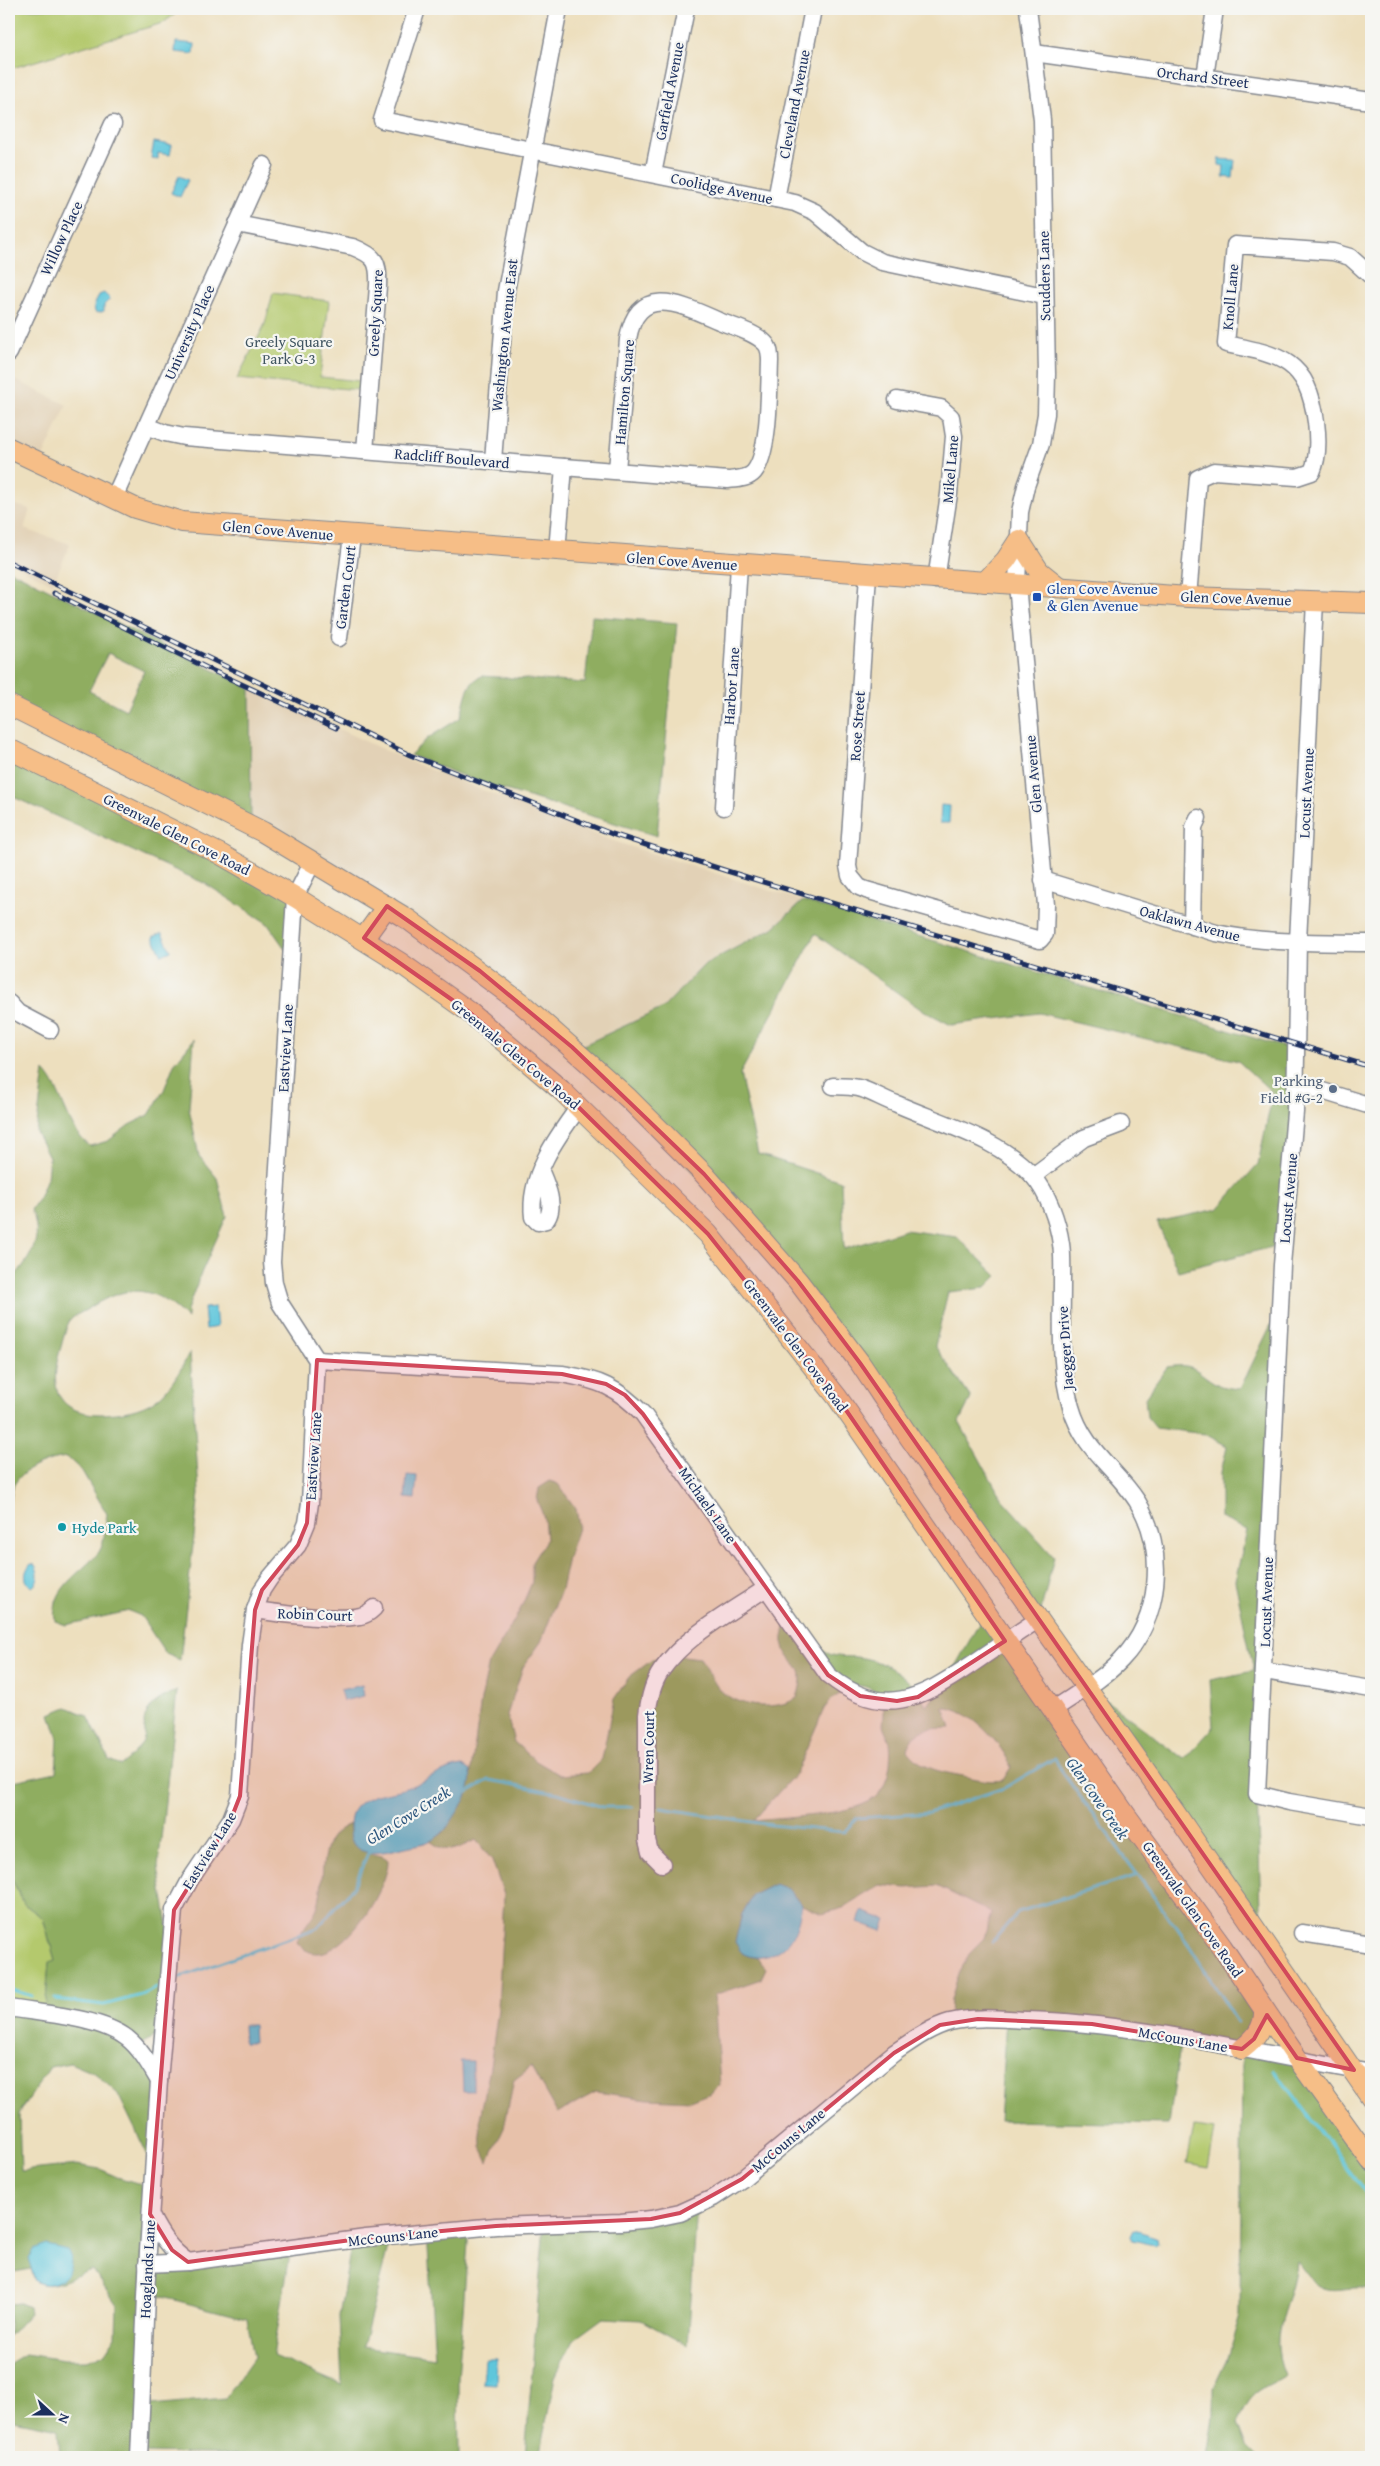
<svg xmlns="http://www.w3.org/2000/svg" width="1380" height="2466" viewBox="0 0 1380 2466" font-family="'Gentium Book Plus',serif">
	<rect width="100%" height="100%" fill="#f6f6f2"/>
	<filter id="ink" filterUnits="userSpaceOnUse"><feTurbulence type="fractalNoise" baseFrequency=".02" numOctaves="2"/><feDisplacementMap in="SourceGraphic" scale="10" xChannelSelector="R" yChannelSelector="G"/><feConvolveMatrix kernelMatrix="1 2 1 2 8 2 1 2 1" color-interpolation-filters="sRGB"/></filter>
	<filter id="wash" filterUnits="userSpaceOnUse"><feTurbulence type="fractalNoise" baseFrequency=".0096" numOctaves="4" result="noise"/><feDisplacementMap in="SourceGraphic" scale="20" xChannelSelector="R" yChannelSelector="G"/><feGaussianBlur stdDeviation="1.12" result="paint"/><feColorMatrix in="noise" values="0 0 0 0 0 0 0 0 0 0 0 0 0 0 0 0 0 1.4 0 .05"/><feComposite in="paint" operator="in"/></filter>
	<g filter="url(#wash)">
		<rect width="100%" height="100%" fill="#eddfbe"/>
		<g fill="#e2d1b6">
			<path d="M9,377L67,405L40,463L9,448Z"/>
			<path d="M9,503L30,509L24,529L70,544L53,584L9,562Z"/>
			<path d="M250,688L408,761L610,840L803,901L773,928L705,964L663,1008L575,1049L505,989L251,825Z"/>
		</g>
		<g fill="#b4c96d" stroke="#687c66">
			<path d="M9,9H182L163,23L9,69Z"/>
			<path d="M273,293L329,301L320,377L371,382L370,391L237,379L265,324Z"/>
			<path d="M9,1873L24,1904L43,1918L55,1960L49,1963L45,2014L9,2008Z"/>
			<path d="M1194,2127L1215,2130L1208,2168L1187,2164Z"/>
		</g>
		<g fill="#8fad60" stroke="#556e5f" fill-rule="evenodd">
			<path d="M9,570L250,688L251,825L9,705ZM108,653L144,671L126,710L89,691Z"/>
			<path d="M592,616L677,623L657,836L476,781L410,755L428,738L460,718C466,702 464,684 482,676L585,683Z"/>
			<path d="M9,749L295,897L291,957L267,923L206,884L9,795Z"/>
			<path d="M803,901L1297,1051L1284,1244L1178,1271L1157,1222L1218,1209L1258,1164L1273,1093L1238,1061L1039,1013L951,1025L919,1008L815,934L740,1074L758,1154L841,1181L844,1249L905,1230L957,1237L997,1276L985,1288L948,1292L935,1346L971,1398L959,1422L1002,1499L1054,1557L1039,1619L798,1281L575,1049L663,1008L705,964L773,928Z"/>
			<path d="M194,1039L189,1108L199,1156L217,1178L227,1216L202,1271L187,1310L188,1319C156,1287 130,1282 91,1307C85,1311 72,1316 69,1322C65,1329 63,1340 61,1347C45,1397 64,1419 116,1413C160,1408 171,1388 190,1352L199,1493L180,1660L166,1654L141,1616L129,1611L66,1625L55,1621C50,1587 80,1575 99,1552C105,1543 105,1524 107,1514L82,1471L67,1457C49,1459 25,1467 15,1483C11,1489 13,1496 9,1502V1283C29,1260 45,1240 31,1210L39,1198L47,1178L49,1157L36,1132L44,1071C64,1092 66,1129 90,1146L108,1141L129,1125L149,1115L164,1090L174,1064Z"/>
			<path d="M1280,1306L1257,1794L1262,1939L1087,1686L1184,1759L1213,1728L1210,1680L1254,1671L1235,1581L1247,1530L1221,1518V1472L1227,1446L1205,1434L1156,1428L1147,1417L1145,1398L1167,1367C1197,1362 1195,1372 1217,1384C1223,1388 1233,1388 1240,1389Z"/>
			<path d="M550,1481L558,1484L576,1509L579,1525L568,1558L561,1590L541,1642L523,1667L507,1715L514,1742L536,1761L560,1775L588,1773L602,1759L614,1699L629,1677L652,1660L675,1655L700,1658C707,1667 710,1676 716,1685C732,1708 775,1712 797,1698C810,1657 787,1670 783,1642C782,1635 786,1625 788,1619C799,1630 811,1645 825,1652C836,1658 845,1656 856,1657C886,1660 912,1678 926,1705L940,1693L985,1613L1264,2010L1248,2044L1297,2058L1371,2161V2290C1354,2283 1333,2296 1317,2285C1309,2279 1303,2268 1296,2261C1293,2306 1265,2329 1285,2376C1276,2382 1268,2384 1260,2390C1248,2397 1243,2411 1238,2423L1247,2446L1258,2457H1207L1213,2418V2389L1226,2361L1240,2315L1242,2049L1181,2038L1169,2124L999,2121L1006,2020L953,2022L950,2014L951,2000L957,1979L970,1952L984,1938L991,1913L937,1886L906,1888L880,1885L843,1908L822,1914L802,1905L790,1890L742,1953L757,1958L766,1968L761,1979L714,1995L720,2085L711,2093L691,2101L648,2099L596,2092L557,2113L531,2067L514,2080L504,2128L488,2162L481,2147L480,2118L490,2067L498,2009L504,1895L492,1860L476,1840C456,1849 450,1856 430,1841L443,1833L468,1792L481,1700L489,1663L520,1610L532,1582V1562L546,1540L544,1518L537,1500L539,1488ZM852,1685C870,1685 885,1694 884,1714C884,1719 882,1725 884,1729C886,1734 889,1738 890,1743C892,1762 889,1787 873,1799C852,1815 781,1818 753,1821L796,1773L824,1709L831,1700ZM944,1708C969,1707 1003,1745 1011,1767L1003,1780C989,1782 981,1780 968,1777C944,1772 922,1771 907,1749C916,1727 929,1729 951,1728Z"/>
			<path d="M177,1691L158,1867L170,1936L164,2032L139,2045L157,2082L153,2166L118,2094L96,2074L70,2063L50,2067L19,2114L21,2171L77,2165L100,2169L117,2177L151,2187L145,2264L291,2249L273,2356L342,2385L339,2316L352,2240L391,2236L363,2347L435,2358L427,2232L469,2229L458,2379L459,2457H271V2455L138,2453V2457H60L58,2429L9,2419L10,2363L25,2354L64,2360H87L104,2354L116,2336L117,2305L93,2270C76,2273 53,2292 35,2281L31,2269L9,2273V2008L45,2014L49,1962L55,1960L43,1918L24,1904L9,1873V1782L56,1772L58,1739L50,1714L67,1707L88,1716L109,1760L121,1765C129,1759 141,1748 144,1738C146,1733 144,1727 144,1722C147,1704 162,1697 177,1691ZM144,2292L247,2319L254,2357L225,2398L141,2406Z"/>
			<path d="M350,1824C350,1837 355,1849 369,1853C376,1856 382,1854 388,1860C389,1891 330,1985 297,1942C301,1928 314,1918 318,1905C327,1876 314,1838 350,1824Z"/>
			<path d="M697,2205L688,2346L641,2320L603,2318L573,2340L555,2377L539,2457H525L544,2225Z"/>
			<path d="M20,2303L29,2307L30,2313L9,2336V2304Z"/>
		</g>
		<g fill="#5ec6db" stroke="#3c7a9c">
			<path d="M176,42L195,44L194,54L175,52Z"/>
			<path d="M154,142L172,145L170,155L158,153V159L151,158Z"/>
			<path d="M1219,159L1235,160L1233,178L1223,177L1224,166L1219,165Z"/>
			<path d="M179,176L188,180L180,197L171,193Z"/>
			<path d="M104,293L110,299L104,305V311L98,313L95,312L94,306L99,295Z"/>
			<path d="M941,805L950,806L949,823H940Z"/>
			<path d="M162,933L171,951L162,955L153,937Z"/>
			<path d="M215,1307L217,1327L206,1329L204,1308Z"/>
			<path d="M407,1475L417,1476L415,1499L405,1498Z"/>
			<path d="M31,1564L35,1565C39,1572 40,1582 32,1587C23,1582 24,1570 31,1564Z"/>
			<path d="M362,1685L364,1696L343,1701L340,1690Z"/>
			<path d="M463,1766L469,1770C475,1786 462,1805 453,1819C447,1828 442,1835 432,1840C425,1844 414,1845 406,1847C385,1852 349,1863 350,1828C350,1819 352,1809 359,1804C373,1792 390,1794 406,1788C425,1782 443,1768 463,1766Z"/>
			<path d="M775,1884L790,1890L802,1905C799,1918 797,1932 789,1942C779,1954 759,1962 744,1954C740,1952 738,1946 735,1942L742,1914L753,1895Z"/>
			<path d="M862,1911L886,1920L882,1931L858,1922Z"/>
			<path d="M243,2025H253L254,2043H244Z"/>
			<path d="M460,2061H473V2091H463L462,2064Z"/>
			<path d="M1134,2230L1157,2237L1158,2243L1155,2245L1132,2240L1131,2236Z"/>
			<path d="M47,2245L67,2250C81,2269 55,2293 35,2281L28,2258L33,2250Z"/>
			<path d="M485,2359H497L496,2384L483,2383Z"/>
		</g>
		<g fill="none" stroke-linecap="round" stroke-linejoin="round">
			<g stroke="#5ec6db" stroke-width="3">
				<path d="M466,1793L489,1780L558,1793L602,1807H633"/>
				<path d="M661,1808L772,1825L844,1832L857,1818L929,1813L1004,1788L1055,1758L1060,1769L1189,1945L1237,2022"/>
				<path d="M992,1942L1018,1912L1138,1875"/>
				<path d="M178,1978L317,1928L353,1888L368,1853L371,1851"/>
				<path d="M9,1989L32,1996"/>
				<path d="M55,1999L104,2005L142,1995L157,1988"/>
				<path d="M1274,2070L1371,2200"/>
			</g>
		</g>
	</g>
	<g filter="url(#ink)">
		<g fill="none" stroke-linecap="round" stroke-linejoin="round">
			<defs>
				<g id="minor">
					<path d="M417,9L382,120L795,203L815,212L862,252L882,262L1044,296"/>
					<path d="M1034,53L1371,101"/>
					<path d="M1205,77L1215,9"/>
					<path d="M653,174L686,9"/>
					<path d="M776,199L813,9"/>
					<path d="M237,224L353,247C376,256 379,262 378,286L365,451"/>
					<path d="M9,353L113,124"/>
					<path d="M897,400L941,408L951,417L954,436L949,494L936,580"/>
					<path d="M147,426L165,433L184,437L728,480C737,479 748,479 754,472C770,453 769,387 770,361C770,355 770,348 765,343C754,332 734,327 719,321C684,306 638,281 628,339L617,470"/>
					<path d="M493,461L506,291L559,9"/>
					<path d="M114,498L264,165"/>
					<path d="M557,551L564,467"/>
					<path d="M868,575L848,866L850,876L859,887L866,890L1040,940L1045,934L1046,905L1017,584L1020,512L1026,486L1041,444L1046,414L1047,374L1042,120L1028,9"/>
					<path d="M1188,597L1198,478L1214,471L1297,477L1312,472C1319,457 1318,438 1316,422C1308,360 1281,355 1226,344L1235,245L1333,252L1350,257L1371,276"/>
					<path d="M1315,601L1298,941L1295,1112L1282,1265L1257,1794L1289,1802L1371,1816"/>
					<path d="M339,638L352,536"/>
					<path d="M724,807L739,565"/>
					<path d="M1043,880L1216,933C1267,944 1319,942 1371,943"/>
					<path d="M1192,926L1194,827L1198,818"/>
					<path d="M9,1003L18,1013L50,1030"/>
					<path d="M1296,1083L1371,1106"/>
					<path d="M833,1086C843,1087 854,1086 862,1089C874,1093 885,1100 897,1104C942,1124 999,1138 1033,1176C1048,1193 1058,1222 1061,1244C1063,1257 1062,1270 1062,1282C1062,1323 1059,1366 1071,1407C1083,1450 1115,1467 1137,1501C1167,1550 1161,1619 1121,1660C1102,1680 1076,1694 1054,1709"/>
					<path d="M541,1172C547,1186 556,1207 546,1220L538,1222L533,1217C528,1177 556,1138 579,1107"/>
					<path d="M1033,1176L1084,1138L1121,1124"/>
					<path d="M317,1360L562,1374C599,1380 617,1387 643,1414L828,1675C883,1720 920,1699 972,1664C994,1649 1016,1634 1039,1619"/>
					<path d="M255,1610C282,1614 334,1621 360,1616C366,1615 370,1612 374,1608"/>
					<path d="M1264,1671L1371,1689"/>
					<path d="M662,1864L650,1852L647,1840V1715C649,1699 652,1684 661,1671C686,1635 731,1612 766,1588"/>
					<path d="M1302,1933L1371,1944"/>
					<path d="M9,2008C43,2014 99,2017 127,2038C141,2049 150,2066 159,2081"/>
					<path d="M151,2216C161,2236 170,2249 188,2262"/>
					<path d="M147,2264L188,2262L366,2238L496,2226L621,2222L651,2219L680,2213L713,2198L742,2179L894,2053C912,2041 929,2028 950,2022C975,2016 1001,2019 1026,2020C1142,2023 1257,2054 1371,2073"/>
					<path d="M139,2457L148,2251L159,2081L174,1910L190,1880L231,1819L240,1796L250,1645L255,1610L262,1590L270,1578L298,1545L307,1523L310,1503L317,1360L280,1303L274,1283L272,1262L295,897L313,861"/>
				</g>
				<g id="major">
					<path d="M9,448L135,508L182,522L1188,597L1371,603"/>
					<path d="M985,582L1006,560L1019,540L1039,571L1059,587"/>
					<path d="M9,705L263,832L409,920L521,1003L628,1098L704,1174L798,1281L860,1363L910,1438L1176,1814L1371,2097"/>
					<path d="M9,749L220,854L295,897L399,962L468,1011L561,1090L708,1234L837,1397L1125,1814L1222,1947L1297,2058L1371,2161"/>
					<path d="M364,938L387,906"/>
					<path d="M1242,2049C1255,2039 1265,2028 1264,2010"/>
				</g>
			</defs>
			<use href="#minor" stroke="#84878e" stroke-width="19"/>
			<use href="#major" stroke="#84878e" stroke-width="22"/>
			<use href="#minor" stroke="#fff" stroke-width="16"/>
			<use href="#major" stroke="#f6be87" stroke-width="20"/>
			<defs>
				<g id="rail">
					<path d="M9,562L410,755L612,834L727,871L1371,1067"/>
					<path d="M54,593L209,669L336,728"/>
				</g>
			</defs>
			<use href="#rail" stroke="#1b2f5e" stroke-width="5"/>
			<use href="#rail" stroke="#f6f6f2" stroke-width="3" stroke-dasharray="9" stroke-linecap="butt"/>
		</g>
	</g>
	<path fill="#d1495b" fill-opacity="0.2" stroke="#d1495b" stroke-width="4" stroke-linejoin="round" d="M387,906L480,971L572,1047L704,1174L798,1281L860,1363L1354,2070L1297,2058L1267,2015L1254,2039L1242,2049L1092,2024L978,2019L940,2025L894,2053L742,2179L680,2213L651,2219L496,2226L366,2238L188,2262L172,2250L150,2214L174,1910L231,1819L240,1796L255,1610L262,1590L298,1545L307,1523L317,1360L562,1374L606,1384L625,1395L643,1414L828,1675L860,1696L897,1701L918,1697L1005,1641L837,1397L708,1234L561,1090L468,1011L364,938Z"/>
	<rect fill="#1a4fb4" stroke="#f6f6f2" stroke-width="2" x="1032" y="592" width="10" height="10" rx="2.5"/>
	<circle fill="#5c6f8a" stroke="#f6f6f2" stroke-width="2" cx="1333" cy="1089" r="5"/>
	<circle fill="#0f9aa8" stroke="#f6f6f2" stroke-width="2" cx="62" cy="1527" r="5"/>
	<g text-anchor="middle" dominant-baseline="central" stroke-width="4.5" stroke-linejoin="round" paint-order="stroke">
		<g font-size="15" fill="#1b2f5e" stroke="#f6f6f2">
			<text transform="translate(1203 77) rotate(7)">Orchard Street</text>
			<text transform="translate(669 91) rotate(-79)">Garfield Avenue</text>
			<text transform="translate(794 104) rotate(-79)">Cleveland Avenue</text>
			<text transform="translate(722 188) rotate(12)">Coolidge Avenue</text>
			<text transform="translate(61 238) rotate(-65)">Willow Place</text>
			<text transform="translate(1044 276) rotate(-91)">Scudders Lane</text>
			<text transform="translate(1230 297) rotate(-85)">Knoll Lane</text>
			<text transform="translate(375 313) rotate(-87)">Greely Square</text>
			<text transform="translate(189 332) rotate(-66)">University Place</text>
			<text transform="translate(504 335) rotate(-84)">Washington Avenue East</text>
			<text transform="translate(624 392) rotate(-85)">Hamilton Square</text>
			<text transform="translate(452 458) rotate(5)">Radcliff Boulevard</text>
			<text transform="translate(950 469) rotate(-85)">Mikel Lane</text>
			<text transform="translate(278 530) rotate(5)">Glen Cove Avenue</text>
			<text transform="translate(682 561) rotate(4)">Glen Cove Avenue</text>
			<text transform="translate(345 587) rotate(-83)">Garden Court</text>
			<text transform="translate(1236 598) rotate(2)">Glen Cove Avenue</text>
			<text transform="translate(731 686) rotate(-86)">Harbor Lane</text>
			<text transform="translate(857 726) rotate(-86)">Rose Street</text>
			<text transform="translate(1033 774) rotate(-95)">Glen Avenue</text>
			<text transform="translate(1306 793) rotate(-87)">Locust Avenue</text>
			<text transform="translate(177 834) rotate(27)">Greenvale Glen Cove Road</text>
			<text transform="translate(1190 923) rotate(15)">Oaklawn Avenue</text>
			<text transform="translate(285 1048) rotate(-87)">Eastview Lane</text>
			<text transform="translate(516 1054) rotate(40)">Greenvale Glen Cove Road</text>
			<text transform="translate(1288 1198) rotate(-85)">Locust Avenue</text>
			<text transform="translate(796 1345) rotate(53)">Greenvale Glen Cove Road</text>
			<text transform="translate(1065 1348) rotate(-94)">Jaegger Drive</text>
			<text transform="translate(313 1456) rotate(-86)">Eastview Lane</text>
			<text transform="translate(708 1505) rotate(55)">Michaels Lane</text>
			<text transform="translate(1266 1602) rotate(-88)">Locust Avenue</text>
			<text transform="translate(315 1614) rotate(2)">Robin Court</text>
			<text transform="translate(648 1747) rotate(-89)">Wren Court</text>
			<text transform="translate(209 1850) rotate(-58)">Eastview Lane</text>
			<text transform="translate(1193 1909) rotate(55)">Greenvale Glen Cove Road</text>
			<text transform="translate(1183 2039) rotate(10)">McCouns Lane</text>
			<text transform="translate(788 2140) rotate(-40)">McCouns Lane</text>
			<text transform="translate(393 2236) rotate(-6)">McCouns Lane</text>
			<text transform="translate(147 2269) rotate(-87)">Hoaglands Lane</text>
		</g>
		<g font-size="15" fill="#415662" stroke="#f6f6f2">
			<text x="289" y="341">Greely Square<tspan x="289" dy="17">Park G-3</tspan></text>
		</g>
		<g font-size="15" fill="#164399" stroke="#f6f6f2" text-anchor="start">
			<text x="1047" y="588">Glen Cove Avenue<tspan x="1047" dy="17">&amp; Glen Avenue</tspan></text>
		</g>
		<g font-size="15" fill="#4e5e75" stroke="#f6f6f2" text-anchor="end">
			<text x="1323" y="1080">Parking<tspan x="1323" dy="17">Field #G-2</tspan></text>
		</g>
		<g font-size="15" fill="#0d838f" stroke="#f6f6f2" text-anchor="start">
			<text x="72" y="1527">Hyde Park</text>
		</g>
		<g font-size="16" font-style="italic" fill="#2c557d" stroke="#f6f6f2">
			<text transform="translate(1098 1798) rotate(55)">Glen Cove Creek</text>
			<text transform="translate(408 1815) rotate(-32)">Glen Cove Creek</text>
		</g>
	</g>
	<rect width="1380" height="2466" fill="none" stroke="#f6f6f2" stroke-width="30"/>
	<g transform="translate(52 2414) rotate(111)" stroke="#f6f6f2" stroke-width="4" paint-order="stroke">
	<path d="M0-4L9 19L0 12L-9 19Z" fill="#1b2f5e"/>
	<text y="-8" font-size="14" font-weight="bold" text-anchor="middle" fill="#1b2f5e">N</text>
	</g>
</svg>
